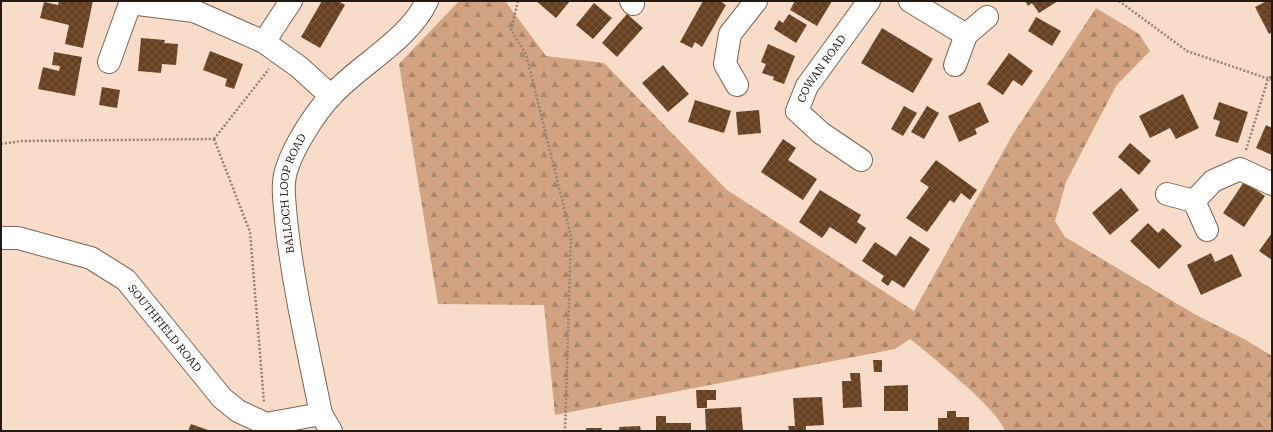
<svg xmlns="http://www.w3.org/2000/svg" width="1273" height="432" viewBox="0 0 1273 432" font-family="'Roboto Serif',serif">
	<defs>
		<pattern id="forest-firs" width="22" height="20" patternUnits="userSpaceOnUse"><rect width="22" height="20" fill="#d1a382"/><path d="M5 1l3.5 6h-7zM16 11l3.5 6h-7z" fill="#a98469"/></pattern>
		<pattern id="building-cross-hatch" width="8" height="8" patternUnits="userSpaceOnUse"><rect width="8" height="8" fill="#674021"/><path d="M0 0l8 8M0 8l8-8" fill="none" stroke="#78583f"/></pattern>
	</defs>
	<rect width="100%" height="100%" fill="#f7dcc9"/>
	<path fill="url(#forest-firs)" d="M459,1H505L546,56L604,63L727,190L914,311L1013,134L1096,8L1139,34L1150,51L1116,86L1066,182L1055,221L1065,237L1196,315L1246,340L1272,356V431H1005C1000,411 929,354 910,339L895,349L555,415L544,305L438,304L399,64Z"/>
	<g fill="url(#building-cross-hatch)">
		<path d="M59,1H93L83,48L65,44L69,25L40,18L44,2L58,5Z"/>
		<path d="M322,1H338L345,5L320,48L301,37Z"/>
		<path d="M536,1H570L556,18Z"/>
		<path d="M703,1H720L726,5L702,47L695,42L692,48L680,42Z"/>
		<path d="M795,1H832L817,26L790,10Z"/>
		<path d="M1025,1H1058L1039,13L1032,3L1028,6Z"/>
		<path d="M1267,1H1272V32L1269,34L1255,7Z"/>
		<path d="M594,3L612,18L593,39L576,25Z"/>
		<path d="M627,14L643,28L617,57L602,43Z"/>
		<path d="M789,14L807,25L796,43L774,29L779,20L783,23Z"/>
		<path d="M1036,17L1061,31L1052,46L1028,31Z"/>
		<path d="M882,28L933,59L913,93L861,63Z"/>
		<path d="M141,38L165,40L164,43L178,44L176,65L162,64L161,73L138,71Z"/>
		<path d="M768,44L795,56L784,84L773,80L774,77L762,73L766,64L761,62Z"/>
		<path d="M210,51L243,64L234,89L225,86L227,79L203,70Z"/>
		<path d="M54,52L82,57L75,96L38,89L43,67L59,71L60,66L52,65Z"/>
		<path d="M1009,53L1033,71L1022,86L1013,80L1003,95L987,84Z"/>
		<path d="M663,65L689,94L668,112L642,83Z"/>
		<path d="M102,87L120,90L117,108L99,105Z"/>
		<path d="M1183,94L1199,128L1176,139L1170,128L1150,138L1139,116Z"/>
		<path d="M695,100L731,111L724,133L688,122Z"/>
		<path d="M980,102L989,122L975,129L977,134L959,142L948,116Z"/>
		<path d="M1219,102L1248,112L1238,143L1215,136L1220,121L1213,119Z"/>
		<path d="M904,106L917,113L903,136L891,129Z"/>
		<path d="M927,106L939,113L924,139L911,132Z"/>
		<path d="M759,110L761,133L738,135L736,112Z"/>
		<path d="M1266,125L1272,128V155L1256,148Z"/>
		<path d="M783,139L796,148L788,160L817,179L803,200L761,172Z"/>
		<path d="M1130,143L1151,161L1139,175L1118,157Z"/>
		<path d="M936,160L977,190L970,200L961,193L954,203L950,200L927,232L906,218L929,187L920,181Z"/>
		<path d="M1244,182L1265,196L1244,227L1223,213Z"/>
		<path d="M1121,188L1139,210L1110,235L1092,213Z"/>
		<path d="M820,190L861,215L857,222L866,228L856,244L830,227L822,238L799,222Z"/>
		<path d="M1148,223L1158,233L1163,228L1182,246L1159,269L1130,241Z"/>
		<path d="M1272,233V260L1259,251Z"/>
		<path d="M910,236L930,249L904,288L892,280L888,286L881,281L884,276L862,261L875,242L896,256Z"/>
		<path d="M1211,253L1215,262L1232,254L1242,276L1201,295L1187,265Z"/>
		<path d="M873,360H882V372H874Z"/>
		<path d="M850,373H860L862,407L843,408L842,381H851Z"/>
		<path d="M908,385V411H884V386Z"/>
		<path d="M696,390H716V400H707V408H697Z"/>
		<path d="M822,397L824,425L806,426V431H789L788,426H795L793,398Z"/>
		<path d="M741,407L743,431H706L705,409Z"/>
		<path d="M947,411H956V417H969V431H938V418H947Z"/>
		<path d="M656,416H666V423H691V431H656Z"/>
		<path d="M191,424L211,431H188Z"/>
		<path d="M640,426L641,431H619V427Z"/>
		<path d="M586,428H602L601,431H586Z"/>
	</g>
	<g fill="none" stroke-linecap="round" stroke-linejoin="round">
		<defs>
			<g id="minor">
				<path d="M631,1L633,4"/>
				<path d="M910,1L966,35"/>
				<path d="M130,3L194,11L264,42L299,67L331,96"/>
				<path d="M264,42L291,1"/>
				<path d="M109,62L131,1"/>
				<path d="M955,65L966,35L987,17"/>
				<path d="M737,85L725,64L730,34L756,1"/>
				<path id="s1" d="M861,160L821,133L797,111L807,86L869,1"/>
				<path d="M1167,194L1194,201L1207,230"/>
				<path d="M1194,201L1213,181L1240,169L1272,184"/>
				<path id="s2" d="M1,238H18L91,258L126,280L222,398L238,411L266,424L321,414"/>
				<path id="s3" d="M331,431L321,414C308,349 293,285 286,220C285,204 281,184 287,168C294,146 315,113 331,96C359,65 409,40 427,1"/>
			</g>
		</defs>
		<use href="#minor" stroke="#7c6554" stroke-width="24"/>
		<g stroke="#928072" stroke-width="2.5" stroke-dasharray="2 2" stroke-linecap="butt">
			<path d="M518,1L511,30L526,54L571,236L565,431"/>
			<path d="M1119,1L1187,51L1272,80"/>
			<path d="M214,139L250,232L264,402"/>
			<path d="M214,139L269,69"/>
			<path d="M1,144L21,141L214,139"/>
			<path d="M1246,150L1268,79L1272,75"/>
		</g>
		<use href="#minor" stroke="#fff" stroke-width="22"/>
	</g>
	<g text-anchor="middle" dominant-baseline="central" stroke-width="4" stroke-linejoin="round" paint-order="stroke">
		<g font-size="11" fill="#221912" stroke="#f7dcc9">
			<text stroke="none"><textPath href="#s1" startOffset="130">COWAN ROAD</textPath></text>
			<text stroke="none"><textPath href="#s3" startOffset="245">BALLOCH LOOP ROAD</textPath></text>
			<text stroke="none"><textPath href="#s2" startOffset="196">SOUTHFIELD ROAD</textPath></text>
		</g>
	</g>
	<rect width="1273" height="432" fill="none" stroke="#221912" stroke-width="4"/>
</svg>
